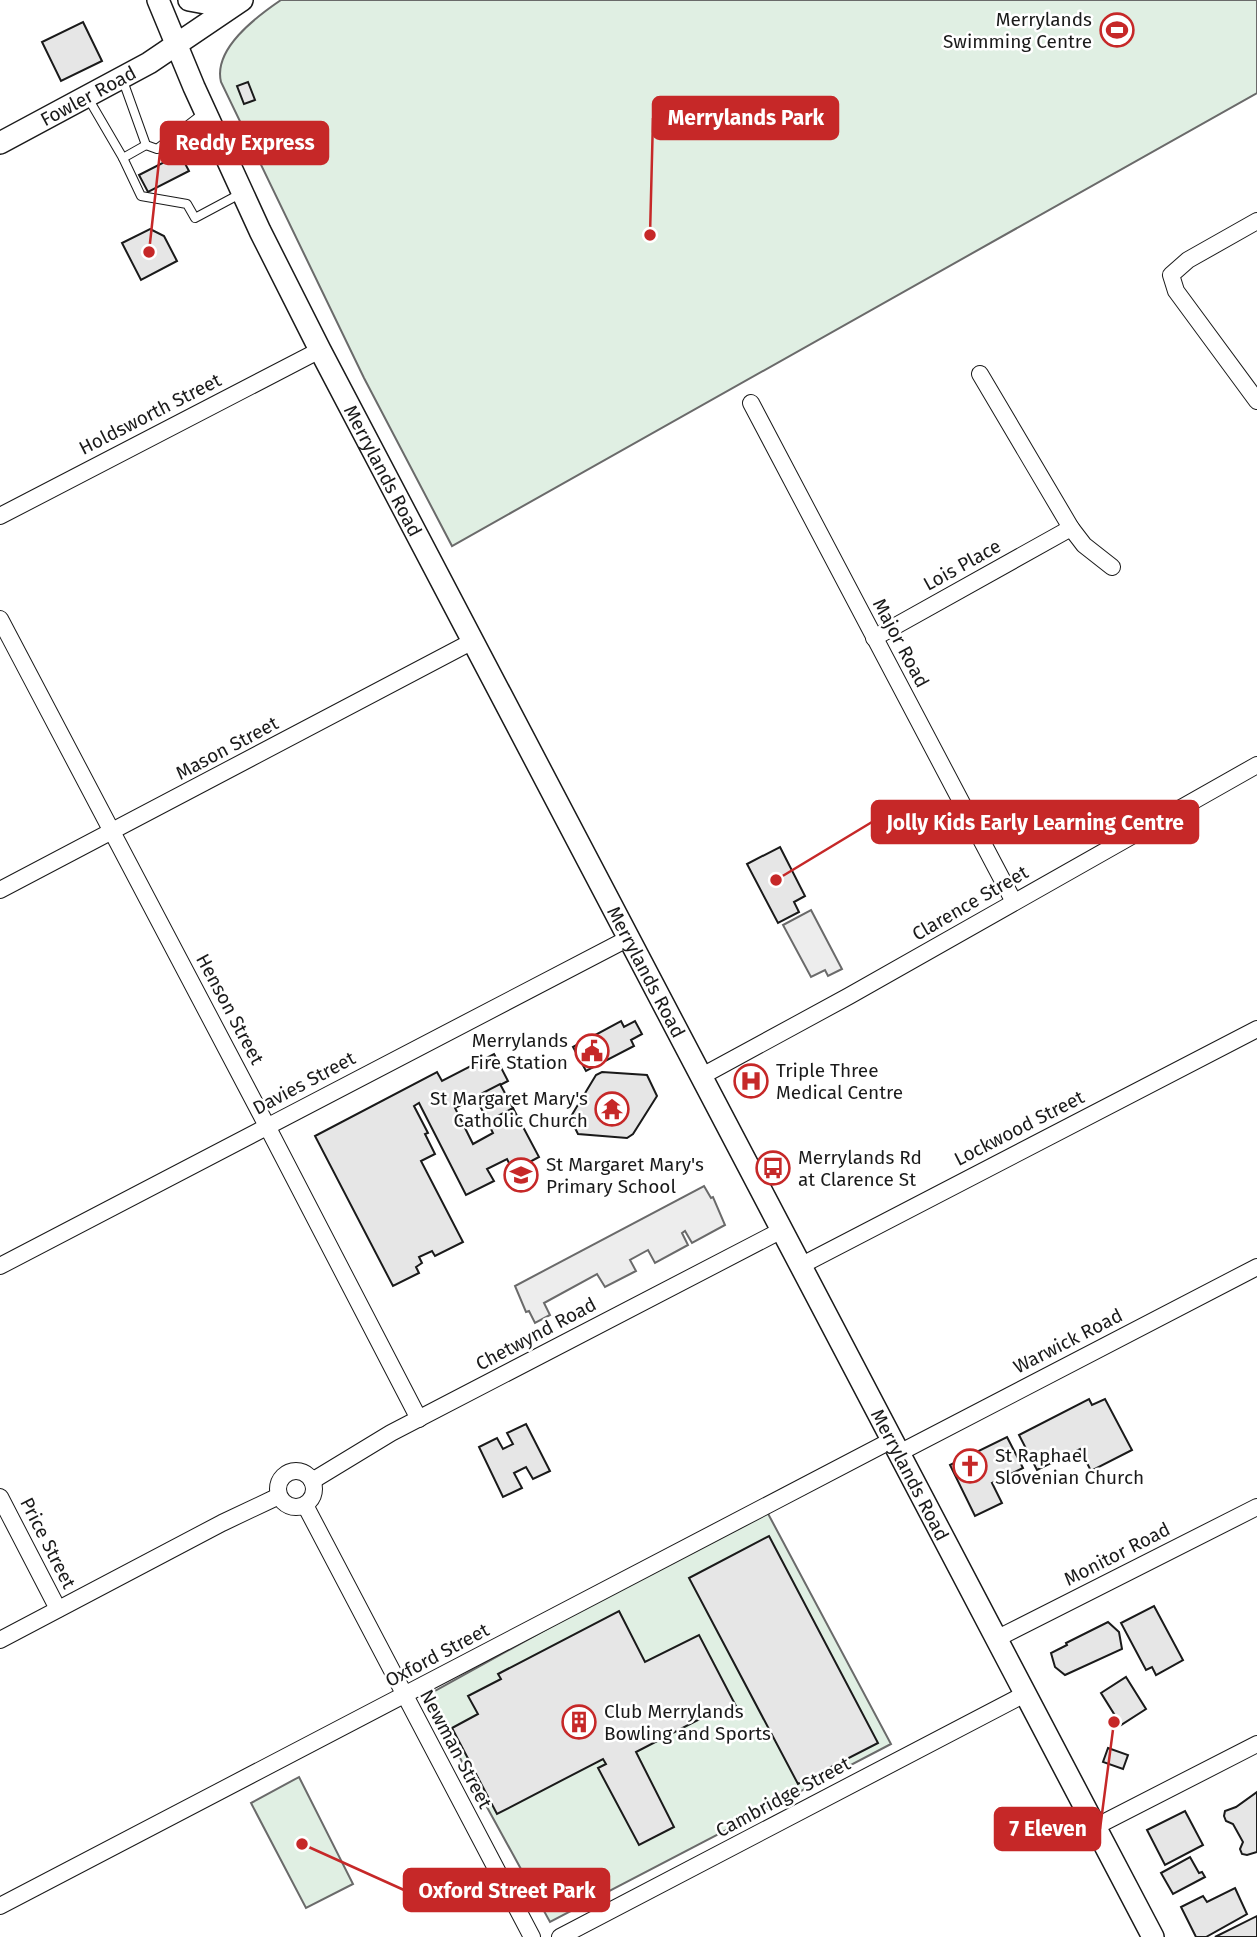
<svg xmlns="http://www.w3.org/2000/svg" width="1257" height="1937" viewBox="0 0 1257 1937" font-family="'Fira Sans',sans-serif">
	<rect width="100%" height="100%" fill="#fff"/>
	<g fill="#e0efe3" stroke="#6a6a6a" stroke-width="2">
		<path d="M281,0H1257V93L452,546L364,378L221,82C213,49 256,17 281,0Z"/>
		<path d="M765,1508L891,1744L550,1922L426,1696Z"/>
		<path d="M299,1777L353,1884L306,1908L251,1803Z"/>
	</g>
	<g fill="#ededed" stroke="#6a6a6a" stroke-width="2">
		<path d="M811,910L842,969L828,976L825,970L811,977L783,925Z"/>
		<path d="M704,1186L711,1198L713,1197L725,1225L692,1243L685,1231L682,1233L688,1245L655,1263L648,1250L630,1260L636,1271L605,1287L597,1274L544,1303L550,1315L535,1323L529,1311L526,1312L515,1286Z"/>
	</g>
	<g fill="#e6e6e6" stroke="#1a1a1a" stroke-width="2">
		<path d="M83,22L102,61L61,81L42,42Z"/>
		<path d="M248,82L255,100L244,104L237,86Z"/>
		<path d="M180,154L189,171L148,192L139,175Z"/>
		<path d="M150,229L164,236L177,261L141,280L122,243Z"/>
		<path d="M780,847L805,896L794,902L799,912L778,923L747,864Z"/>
		<path d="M621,1021L624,1027L635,1021L642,1034L631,1040L634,1046L586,1071L573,1047Z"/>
		<path d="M494,1054L508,1081L455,1108L473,1144L493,1133L487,1121L513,1108L539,1157L513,1171L507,1159L487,1169L494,1181L466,1195L419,1103L414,1106L428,1133L425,1134L435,1154L421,1161L463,1242L435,1256L432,1251L419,1257L422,1263L416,1267L419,1273L393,1286L315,1136L437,1072L442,1081Z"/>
		<path d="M602,1072L647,1075L657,1096L633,1134L627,1138L578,1134L570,1118L596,1075Z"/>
		<path d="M500,1084L513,1108L488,1121L475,1097Z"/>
		<path d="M1089,1399L1092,1405L1105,1399L1132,1450L1091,1471L1080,1449L1037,1470L1019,1435Z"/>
		<path d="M526,1424L550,1471L533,1479L526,1467L514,1473L522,1488L503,1497L479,1447L497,1438L503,1449L513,1444L507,1433Z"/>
		<path d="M1007,1437L1023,1468L992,1483L1002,1503L975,1516L950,1465Z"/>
		<path d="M769,1536L878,1743L798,1784L689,1578Z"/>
		<path d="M1154,1606L1183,1660L1156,1675L1152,1667L1146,1670L1121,1623Z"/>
		<path d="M619,1611L645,1662L699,1635L737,1708L720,1716L717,1710L636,1752L674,1827L639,1845L598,1768L606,1764L603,1759L497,1814L452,1728L478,1714L468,1696L501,1679L498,1674Z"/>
		<path d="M1108,1622L1119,1632L1122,1649L1065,1675L1055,1667L1051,1653L1067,1645L1066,1643Z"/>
		<path d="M1126,1677L1146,1709L1121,1725L1101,1693Z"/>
		<path d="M1108,1748L1128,1755L1123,1769L1103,1762Z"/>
		<path d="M1257,1792V1852L1247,1855L1242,1854L1240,1849L1243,1842L1233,1824L1226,1821L1224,1816L1225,1811L1236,1807Z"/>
		<path d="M1185,1811L1203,1845L1165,1865L1147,1830Z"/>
		<path d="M1190,1857L1199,1873L1202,1872L1205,1877L1173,1894L1161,1873Z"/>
		<path d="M1235,1888L1247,1914L1206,1937H1196L1181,1907L1203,1896L1207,1902Z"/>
		<path d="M1257,1916V1937H1215Z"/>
	</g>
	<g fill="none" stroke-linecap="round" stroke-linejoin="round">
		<defs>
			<g id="service">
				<path d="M122,78L146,145L157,149L205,112"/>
				<path d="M88,98L123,158L141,196L187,204L195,218L240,194"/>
				<path d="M123,158L146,145"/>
			</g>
			<g id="minor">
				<path d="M1257,221L1188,260L1171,275L1176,291L1257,401"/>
				<path d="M980,374L1071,528L1084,545L1112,567"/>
				<path d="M751,403L1014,902"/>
				<path d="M0,516L320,350"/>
				<path d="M0,619L267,1126L419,1419"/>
				<path d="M874,638L1071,528"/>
				<path d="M0,890L473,641"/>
				<path d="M702,1076L849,996L1257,765"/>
				<path d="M0,1266L629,938"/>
				<path d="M800,1266L1257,1029"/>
				<path d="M899,1453L1257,1267"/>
				<circle cx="296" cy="1489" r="18"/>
				<path d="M312,1481L391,1433L782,1230"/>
				<path d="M0,1497L58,1609"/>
				<path d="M305,1505L532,1937"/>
				<path d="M996,1639L1257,1507"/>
				<path d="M0,1640L222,1523L279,1496"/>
				<path d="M1095,1827L1257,1744"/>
				<path d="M0,1906L892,1440"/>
				<path d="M560,1937L1025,1694"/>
			</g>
			<g id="secondary">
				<path id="s1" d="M158,0L194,87L260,231L320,350L1153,1937"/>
				<path d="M189,0L216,5L238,0"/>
				<path id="s2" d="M0,143L149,63L242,0"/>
			</g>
		</defs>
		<use href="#service" stroke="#1a1a1a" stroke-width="10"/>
		<use href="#minor" stroke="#1a1a1a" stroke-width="18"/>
		<use href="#secondary" stroke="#1a1a1a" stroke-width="24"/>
		<use href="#service" stroke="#fff" stroke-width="8"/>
		<use href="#minor" stroke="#fff" stroke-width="16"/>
		<use href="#secondary" stroke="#fff" stroke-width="21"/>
	</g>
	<defs>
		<symbol id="stadium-ring" viewBox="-11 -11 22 22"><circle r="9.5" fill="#fff" stroke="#c62828" stroke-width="1.5"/><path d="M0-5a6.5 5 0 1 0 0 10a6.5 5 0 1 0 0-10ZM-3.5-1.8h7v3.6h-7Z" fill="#c62828"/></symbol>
		<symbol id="civic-ring" viewBox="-11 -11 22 22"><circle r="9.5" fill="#fff" stroke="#c62828" stroke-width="1.5"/><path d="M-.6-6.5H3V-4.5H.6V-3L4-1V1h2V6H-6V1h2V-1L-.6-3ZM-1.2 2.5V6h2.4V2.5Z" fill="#c62828"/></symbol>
		<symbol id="hospital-ring" viewBox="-11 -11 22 22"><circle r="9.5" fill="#fff" stroke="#c62828" stroke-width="1.5"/><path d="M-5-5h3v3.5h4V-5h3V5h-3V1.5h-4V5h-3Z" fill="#c62828"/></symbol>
		<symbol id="temple-ring" viewBox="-11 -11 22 22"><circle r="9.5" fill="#fff" stroke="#c62828" stroke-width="1.5"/><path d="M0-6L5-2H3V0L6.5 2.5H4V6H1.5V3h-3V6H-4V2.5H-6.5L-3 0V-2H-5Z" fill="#c62828"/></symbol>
		<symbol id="bus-ring" viewBox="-11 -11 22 22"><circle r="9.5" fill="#fff" stroke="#c62828" stroke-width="1.5"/><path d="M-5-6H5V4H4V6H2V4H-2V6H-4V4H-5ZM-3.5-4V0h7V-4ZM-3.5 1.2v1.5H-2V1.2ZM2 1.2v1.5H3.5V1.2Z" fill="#c62828"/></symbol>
		<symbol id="school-ring" viewBox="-11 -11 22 22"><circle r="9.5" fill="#fff" stroke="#c62828" stroke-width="1.5"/><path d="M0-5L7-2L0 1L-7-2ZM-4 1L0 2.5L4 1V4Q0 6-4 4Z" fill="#c62828"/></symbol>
		<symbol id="church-ring" viewBox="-11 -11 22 22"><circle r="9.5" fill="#fff" stroke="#c62828" stroke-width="1.5"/><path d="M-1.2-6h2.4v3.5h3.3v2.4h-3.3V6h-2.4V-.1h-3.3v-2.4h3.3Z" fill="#c62828"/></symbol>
		<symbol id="building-ring" viewBox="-11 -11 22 22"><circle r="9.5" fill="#fff" stroke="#c62828" stroke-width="1.5"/><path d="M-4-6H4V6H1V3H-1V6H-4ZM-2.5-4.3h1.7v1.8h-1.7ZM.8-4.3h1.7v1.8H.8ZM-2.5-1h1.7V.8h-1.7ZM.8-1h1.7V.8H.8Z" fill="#c62828"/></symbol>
	</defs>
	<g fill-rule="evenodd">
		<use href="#stadium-ring" x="1098" y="11" width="38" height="38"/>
		<use href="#civic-ring" x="573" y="1032" width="38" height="38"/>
		<use href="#hospital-ring" x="732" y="1062" width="38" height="38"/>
		<use href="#temple-ring" x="593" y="1090" width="38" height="38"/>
		<use href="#bus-ring" x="754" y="1149" width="38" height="38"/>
		<use href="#school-ring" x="502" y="1156" width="38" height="38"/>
		<use href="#church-ring" x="951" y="1447" width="38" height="38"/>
		<use href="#building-ring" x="560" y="1703" width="38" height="38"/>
	</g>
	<g text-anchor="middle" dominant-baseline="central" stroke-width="5" stroke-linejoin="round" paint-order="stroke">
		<g font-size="19" fill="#1a1a1a" stroke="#fff" text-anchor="start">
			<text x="1092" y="19" text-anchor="end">Merrylands<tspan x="1092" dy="22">Swimming Centre</tspan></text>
			<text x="568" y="1040" text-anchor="end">Merrylands<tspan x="568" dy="22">Fire Station</tspan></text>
			<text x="776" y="1070">Triple Three<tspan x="776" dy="22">Medical Centre</tspan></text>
			<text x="588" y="1098" text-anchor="end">St Margaret Mary's<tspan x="588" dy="22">Catholic Church</tspan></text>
			<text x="798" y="1157">Merrylands Rd<tspan x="798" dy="22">at Clarence St</tspan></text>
			<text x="546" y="1164">St Margaret Mary's<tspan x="546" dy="22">Primary School</tspan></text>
			<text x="995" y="1455">St Raphael<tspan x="995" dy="22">Slovenian Church</tspan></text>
			<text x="604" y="1711">Club Merrylands<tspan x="604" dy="22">Bowling and Sports</tspan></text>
		</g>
		<g font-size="19" fill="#1a1a1a" stroke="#fff">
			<text stroke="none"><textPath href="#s2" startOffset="100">Fowler Road</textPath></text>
			<text transform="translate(150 414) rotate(-27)">Holdsworth Street</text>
			<text stroke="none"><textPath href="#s1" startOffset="522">Merrylands Road</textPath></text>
			<text transform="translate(962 565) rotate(-29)">Lois Place</text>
			<text transform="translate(901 643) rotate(62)">Major Road</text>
			<text transform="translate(227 748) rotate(-28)">Mason Street</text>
			<text transform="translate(970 903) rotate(-30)">Clarence Street</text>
			<text stroke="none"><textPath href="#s1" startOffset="1088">Merrylands Road</textPath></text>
			<text transform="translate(230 1009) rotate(62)">Henson Street</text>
			<text transform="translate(304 1083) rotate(-28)">Davies Street</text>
			<text transform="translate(1019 1128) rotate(-27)">Lockwood Street</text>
			<text transform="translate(536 1334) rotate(-28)">Chetwynd Road</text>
			<text transform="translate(1068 1341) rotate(-27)">Warwick Road</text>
			<text stroke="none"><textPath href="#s1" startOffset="1656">Merrylands Road</textPath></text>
			<text transform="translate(48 1543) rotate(63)">Price Street</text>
			<text transform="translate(1117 1554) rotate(-27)">Monitor Road</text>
			<text transform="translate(437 1655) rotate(-28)">Oxford Street</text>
			<text transform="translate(456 1749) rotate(62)">Newman Street</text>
			<text transform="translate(783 1797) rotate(-28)">Cambridge Street</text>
		</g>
	</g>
	<path fill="none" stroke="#c62828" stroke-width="2.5" d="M650 235L653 118M149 252L161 143M776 880L872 822M1114 1722L1100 1829M302 1844L404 1890"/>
	<g fill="#c62828" stroke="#fff" stroke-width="2.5">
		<circle cx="650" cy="235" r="7"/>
		<circle cx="149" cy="252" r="7"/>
		<circle cx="776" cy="880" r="7"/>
		<circle cx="1114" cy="1722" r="7"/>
		<circle cx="302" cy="1844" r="7"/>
	</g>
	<g fill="#c62828" stroke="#c62828" stroke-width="2.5">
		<rect x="653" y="97" width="185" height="42" rx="7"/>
		<rect x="161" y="122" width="167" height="42" rx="7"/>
		<rect x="872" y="801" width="326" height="42" rx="7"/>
		<rect x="995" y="1808" width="105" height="42" rx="7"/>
		<rect x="404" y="1869" width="205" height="42" rx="7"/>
	</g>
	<g font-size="21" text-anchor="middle" font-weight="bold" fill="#fff">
		<text x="746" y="125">Merrylands Park</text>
		<text x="245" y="150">Reddy Express</text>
		<text x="1035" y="830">Jolly Kids Early Learning Centre</text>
		<text x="1048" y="1836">7 Eleven</text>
		<text x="507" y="1898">Oxford Street Park</text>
	</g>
</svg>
